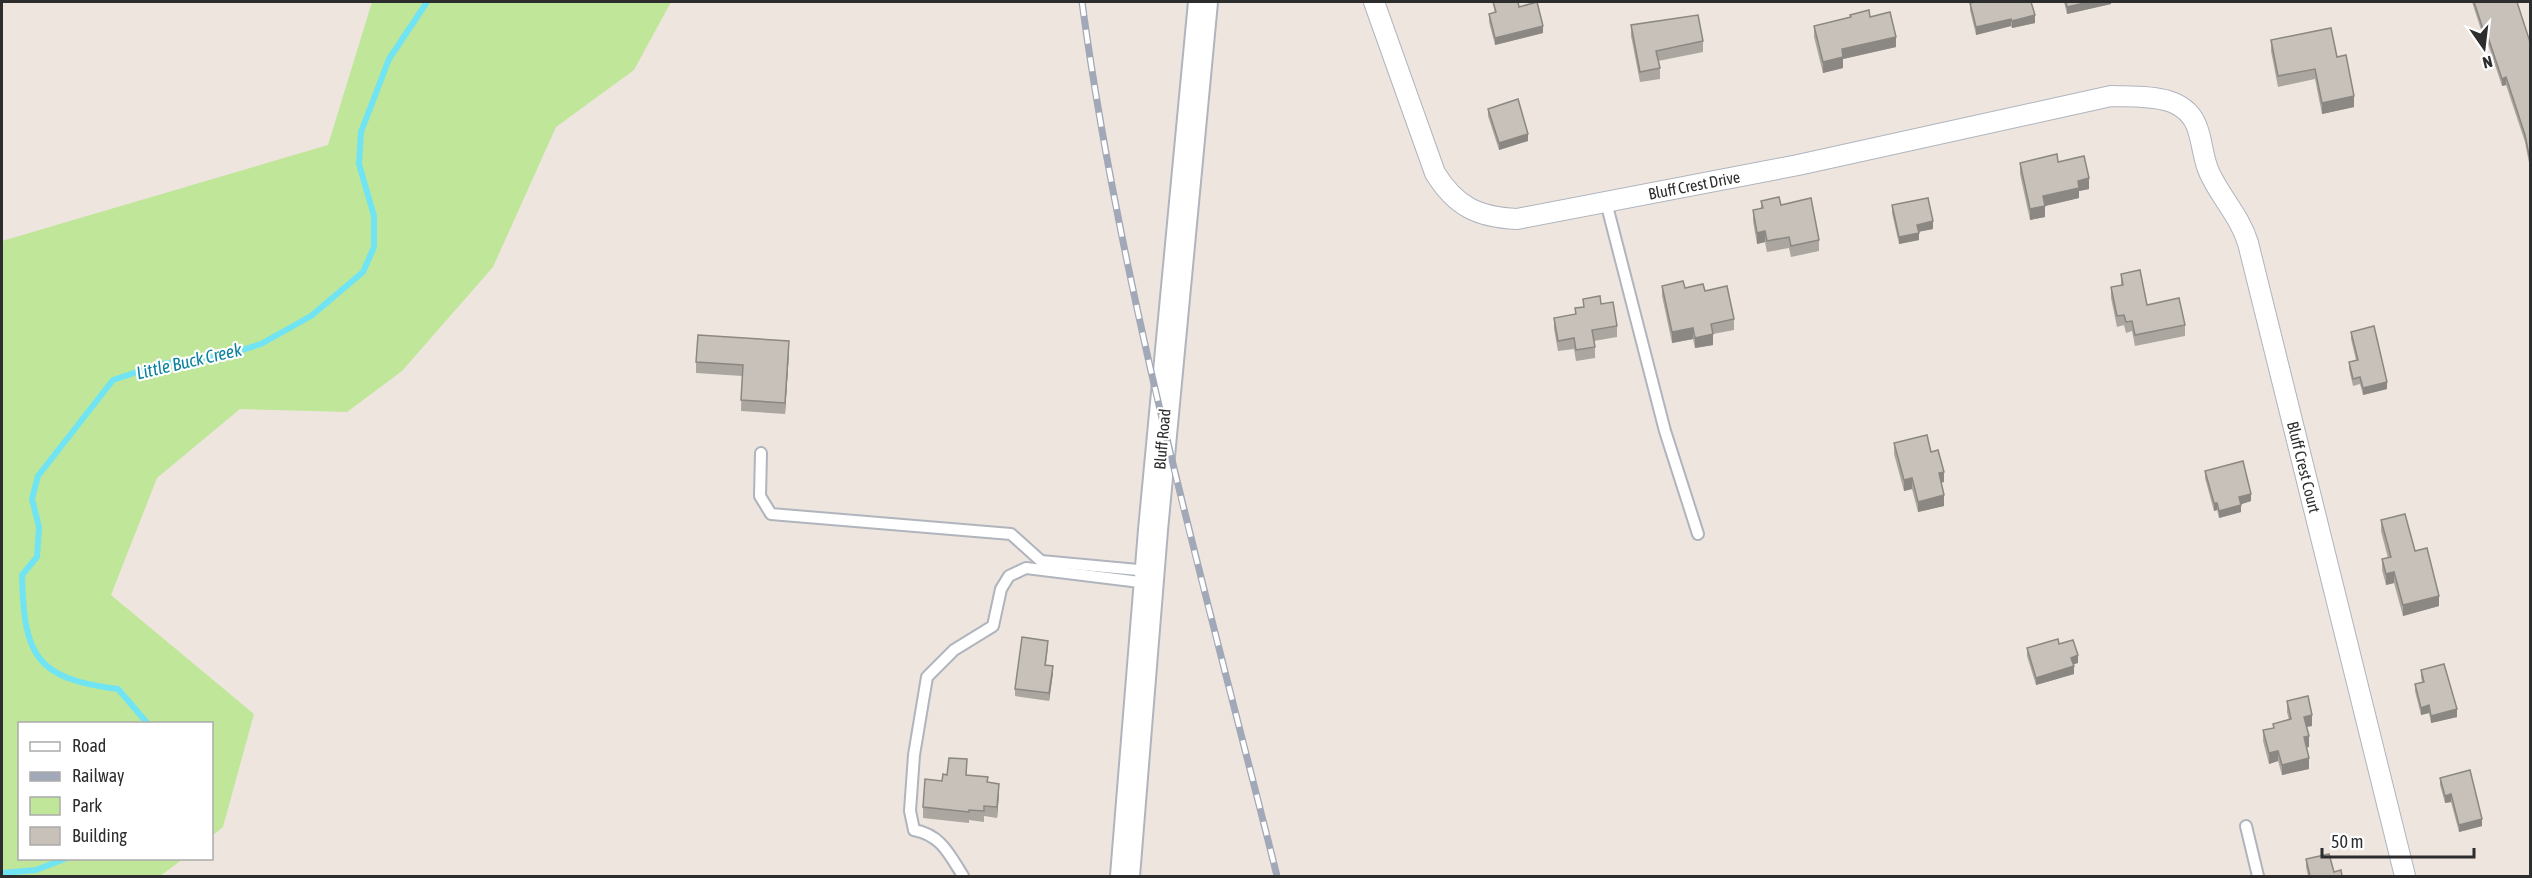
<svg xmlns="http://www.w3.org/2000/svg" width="2532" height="878" viewBox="0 0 2532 878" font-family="'Asap Condensed',sans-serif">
	<rect width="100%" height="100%" fill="#eee5df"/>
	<path fill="#c0e69a" d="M372,2H671L634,70L556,127L493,267L402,371L347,412L240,409L157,478L111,595L254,714L223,827L212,836V724H20V858L183,859L160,876H2V241L328,145Z"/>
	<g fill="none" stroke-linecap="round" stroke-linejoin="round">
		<g stroke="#70e4f2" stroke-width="6">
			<path d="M148,724L118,689C34,679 24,654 22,575L37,557L39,527L32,499L38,476L113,380L161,364L223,356L261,344L311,316L363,272L374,247V216L359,164L361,132L389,59L427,2"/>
			<path d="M2,873L36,870L67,858"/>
		</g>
		<defs>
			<g id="service">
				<path d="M1606,202L1665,431L1698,534"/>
				<path d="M761,453L760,496L771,514L1011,534L1041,561L1149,571"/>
				<path d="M2246,826L2258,876"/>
				<path d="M963,876C949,854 941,835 914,830L910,811L914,755L927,677L954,650L993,626L1001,589L1009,576L1026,568L1148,583"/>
			</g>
			<path id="minor" d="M1374,2L1435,173C1456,207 1478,217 1517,219L1798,165L2111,96C2141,97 2187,92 2198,130C2203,145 2203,160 2210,174C2222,199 2240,217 2248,243L2405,876"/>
			<path id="secondary" d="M1125,876L1153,530L1203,2"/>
		</defs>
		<use href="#service" stroke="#afb4bd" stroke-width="14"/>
		<use href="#minor" stroke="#afb4bd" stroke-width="22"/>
		<use href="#secondary" stroke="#afb4bd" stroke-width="32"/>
		<use href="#service" stroke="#fff" stroke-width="10"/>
		<use href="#minor" stroke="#fff" stroke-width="20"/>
		<use href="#secondary" stroke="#fff" stroke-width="28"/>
		<defs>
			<path id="rail" d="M1082,2C1122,298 1205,587 1277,876"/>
		</defs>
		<use href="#rail" stroke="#a1a8b7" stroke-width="7"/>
		<use href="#rail" stroke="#fff" stroke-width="4.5" stroke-dasharray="14" stroke-linecap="butt"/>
	</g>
	<g fill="#aba6a0">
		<path d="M1493,2H1518L1519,7L1543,33L1495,45L1489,22V14L1495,13Z"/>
		<path d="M2064,2H2111V4L2067,14Z"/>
		<path d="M2472,2H2517L2530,42V168L2525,142L2506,85L2502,86L2487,41L2485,42Z"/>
		<path d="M1970,3L2035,23L2012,28L2011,26L1976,35L1970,10Z"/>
		<path d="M1850,15L1870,17L1896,47L1843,59V68L1823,73L1814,37V26L1850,17Z"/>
		<path d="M1631,25L1703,41V52L1658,61L1660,68V79L1640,82L1631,36Z"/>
		<path d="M2271,40L2337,57L2354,107L2322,114L2315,79L2278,87L2271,51Z"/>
		<path d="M1488,109L1528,141L1499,150L1488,116Z"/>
		<path d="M2058,162L2089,189L2079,191V198L2045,206V217L2030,220L2020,174V163Z"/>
		<path d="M1761,201L1781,205L1819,240V251L1791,257L1789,248L1767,252L1765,242L1757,244L1753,221V210L1761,209Z"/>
		<path d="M1892,205L1933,229L1918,232L1919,240L1899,244L1892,213Z"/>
		<path d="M2121,274L2147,305L2185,325V336L2135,346L2132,331L2126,333L2124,325L2117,327L2111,298V287L2121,285Z"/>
		<path d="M1662,286L1705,291L1734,319V330L1713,334V345L1695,348L1693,339L1672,343L1662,296Z"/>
		<path d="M1583,299L1601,304L1617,326V337L1594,341L1595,347V358L1576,361L1574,349L1558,351L1554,329V318L1575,315V308L1583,307Z"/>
		<path d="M2351,332L2387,389L2363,395L2360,384L2353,386L2349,369V362L2356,360L2351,339Z"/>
		<path d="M789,352L785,414L741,411L742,376L696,373V362Z"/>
		<path d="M1894,443L1931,452L1944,482L1941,483L1944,506L1918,512L1912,489L1904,491L1894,454Z"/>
		<path d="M2205,471L2251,501L2241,504V512L2219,518L2217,510L2214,511L2205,478Z"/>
		<path d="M2381,520L2439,606L2403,616L2394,583L2386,585L2382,570V559L2388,558L2381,531Z"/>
		<path d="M2059,644L2078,663L2073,664L2074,674L2036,685L2027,656V648Z"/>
		<path d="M1048,648L1046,665L1053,673L1049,701L1015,696V689Z"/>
		<path d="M2421,670L2457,717L2431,723L2429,713L2421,715L2415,691V684L2422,682L2421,677Z"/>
		<path d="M2287,701L2312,726L2307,727L2309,747H2307L2309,769L2282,775L2278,761L2269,764L2263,741V730L2273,728V724L2289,720L2287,712Z"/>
		<path d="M967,770V775L988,782L999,794L997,818L984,816V822L969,820V823L923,818V807L947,775Z"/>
		<path d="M2440,778L2482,826L2459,832L2451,802L2445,803L2440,785Z"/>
		<path d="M2306,859L2334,872L2342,876H2308L2306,867Z"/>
	</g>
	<g fill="#8b8782">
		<path d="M2089,2H2111V4L2067,14V7Z"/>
		<path d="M2035,15V23L2012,28V21Z"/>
		<path d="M2011,19V26L1976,35V27Z"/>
		<path d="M1543,26V33L1495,45V38Z"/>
		<path d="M2487,34V41L2485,42V35Z"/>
		<path d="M1896,37V47L1843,59V68L1823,73V62L1842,49Z"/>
		<path d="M2506,77V85L2502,86V79Z"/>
		<path d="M2354,96V107L2322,114V103Z"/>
		<path d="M1528,134V141L1499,150V143Z"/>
		<path d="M2089,178V189L2079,191V198L2045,206V217L2030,220V209L2043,196L2078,181Z"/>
		<path d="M1933,221V229L1917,232V225Z"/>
		<path d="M1765,231V242L1757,244V233Z"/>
		<path d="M1919,233V240L1899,244V237Z"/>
		<path d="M1693,328V339L1672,343V332Z"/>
		<path d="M1713,334V345L1695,348V338Z"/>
		<path d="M789,341V352L785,414V403Z"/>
		<path d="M2387,382V389L2363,395V388Z"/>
		<path d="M1944,472V482L1939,483V473Z"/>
		<path d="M1912,478V489L1904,491V480Z"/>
		<path d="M2251,494V501L2239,505V497Z"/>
		<path d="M1944,495V506L1918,512V502Z"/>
		<path d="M2214,503H2217V510L2214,511Z"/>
		<path d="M2241,505V512L2219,518V511Z"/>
		<path d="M2394,572V583L2386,585V574Z"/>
		<path d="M2439,596V606L2403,616V605Z"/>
		<path d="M2078,655V663L2071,665V658Z"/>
		<path d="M1053,666V673L1049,701V693Z"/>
		<path d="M2074,666V674L2036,685V678Z"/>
		<path d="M2429,705V713L2421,715V708Z"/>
		<path d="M2457,709V717L2431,723V716Z"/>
		<path d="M2312,715V726L2304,727V717Z"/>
		<path d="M2309,736V747L2304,748V737Z"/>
		<path d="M2278,751V761L2269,764V753Z"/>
		<path d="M2309,758V769L2282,775V765Z"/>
		<path d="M999,784V794L997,818V807Z"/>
		<path d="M2451,794V802L2445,803V796Z"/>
		<path d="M2482,819V826L2459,832V825Z"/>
	</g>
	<g fill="#c7c1ba" stroke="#8b8782" stroke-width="1.5">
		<path d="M1493,2H1518L1519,7L1537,2L1543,26L1495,38L1489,14L1496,12Z"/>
		<path d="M1975,2H2031L2035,15L2012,21L2011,19L1976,27L1970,3Z"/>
		<path d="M2066,2H2089L2067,7Z"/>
		<path d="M2474,2H2517L2530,42V160L2525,135L2506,77L2502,79L2487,34L2485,35Z"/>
		<path d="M1869,10L1870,17L1890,12L1896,37L1842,49L1843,57L1823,62L1814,26L1851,17L1850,15Z"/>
		<path d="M1698,15L1703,41L1656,51L1660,68L1640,72L1631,25Z"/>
		<path d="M2331,28L2337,57L2346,55L2354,96L2322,103L2315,69L2278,76L2271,40Z"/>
		<path d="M1518,99L1528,134L1499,143L1488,109Z"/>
		<path d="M2057,154L2058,162L2084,156L2089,178L2078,181L2079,188L2043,196L2045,206L2030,209L2020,163Z"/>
		<path d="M1779,197L1781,205L1811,198L1819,240L1791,246L1789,237L1767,241L1765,231L1757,233L1753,210L1763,208L1761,201Z"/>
		<path d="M1928,198L1933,221L1917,225L1919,233L1899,237L1892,205Z"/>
		<path d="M2140,270L2147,305L2179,298L2185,325L2135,335L2132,321L2126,322L2124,315L2117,316L2111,287L2123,285L2121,274Z"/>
		<path d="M1683,281L1685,288L1703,284L1705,291L1727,286L1734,319L1711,324L1713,334L1695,338L1693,328L1672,332L1662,286Z"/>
		<path d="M1600,296L1601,304L1613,302L1617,326L1592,330L1595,347L1576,350L1574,338L1558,341L1554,318L1576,314L1575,308L1584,307L1583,299Z"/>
		<path d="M2374,326L2387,382L2363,388L2360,377L2353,379L2349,362L2358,360L2351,332Z"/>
		<path d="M698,335L789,341L785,403L741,400L743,365L696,362Z"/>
		<path d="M1927,435L1931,452L1938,450L1944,472L1939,473L1944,495L1918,502L1912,478L1904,480L1894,443Z"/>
		<path d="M2243,461L2251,494L2239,497L2241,505L2219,511L2217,503H2214L2205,471Z"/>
		<path d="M2405,514L2415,551L2427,548L2439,596L2403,605L2394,572L2386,574L2382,559L2391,557L2381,520Z"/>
		<path d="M1022,637L1048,641L1045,665L1053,666L1049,693L1015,689Z"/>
		<path d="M2058,639L2059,644L2073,640L2078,655L2071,658L2074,666L2036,678L2027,648Z"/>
		<path d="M2444,664L2457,709L2431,716L2429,705L2421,708L2415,684L2424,682L2421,670Z"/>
		<path d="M2308,696L2312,715L2304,717L2309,736L2304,737L2309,758L2282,765L2278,751L2269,753L2263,730L2274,728L2273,724L2291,719L2287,701Z"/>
		<path d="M949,758L967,759L966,775L988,777L987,782L999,784L997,807L984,806V811L969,810V812L923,807L925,779L942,781L943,774L947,775Z"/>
		<path d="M2470,770L2482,819L2459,825L2451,794L2445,796L2440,778Z"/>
		<path d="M2329,854L2334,872L2341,870L2342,876H2310L2306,859Z"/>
	</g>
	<g text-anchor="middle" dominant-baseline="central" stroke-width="4.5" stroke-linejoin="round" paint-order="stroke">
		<g font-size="16" fill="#2d2d2d" stroke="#fff">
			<text transform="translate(1694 185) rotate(-11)">Bluff Crest Drive</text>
			<text transform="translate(1162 439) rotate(-85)">Bluff Road</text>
			<text transform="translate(2304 467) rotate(76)">Bluff Crest Court</text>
		</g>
		<g font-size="18" font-style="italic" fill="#0a819d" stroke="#fff">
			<text transform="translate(189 361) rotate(-13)">Little Buck Creek</text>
		</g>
	</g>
	<rect width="2532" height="878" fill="none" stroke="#2d2d2d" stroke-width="6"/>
	<rect x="18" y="722" width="195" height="138" fill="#ffffff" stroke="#ababab" stroke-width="1.5"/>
	<rect x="30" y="742" width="30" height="9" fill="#ffffff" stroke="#ababab" stroke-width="1.5"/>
	<text x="72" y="752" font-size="18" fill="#2d2d2d">Road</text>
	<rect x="30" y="772" width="30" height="9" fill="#a1a8b7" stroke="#ababab" stroke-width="1.5"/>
	<text x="72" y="782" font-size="18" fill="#2d2d2d">Railway</text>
	<rect x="30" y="797" width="30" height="18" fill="#c0e69a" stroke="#ababab" stroke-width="1.5"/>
	<text x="72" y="812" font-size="18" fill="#2d2d2d">Park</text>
	<rect x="30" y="827" width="30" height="18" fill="#c7c1ba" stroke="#ababab" stroke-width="1.5"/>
	<text x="72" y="842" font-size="18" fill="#2d2d2d">Building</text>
	<g transform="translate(2484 48) rotate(166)" stroke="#ffffff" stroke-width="4.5" paint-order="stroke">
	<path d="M0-4.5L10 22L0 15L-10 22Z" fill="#2d2d2d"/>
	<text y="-9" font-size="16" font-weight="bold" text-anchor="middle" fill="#2d2d2d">N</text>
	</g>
	<path d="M2322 848v9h152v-9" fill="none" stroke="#2d2d2d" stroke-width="3"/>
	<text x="2331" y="848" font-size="18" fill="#2d2d2d" stroke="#ffffff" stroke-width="4.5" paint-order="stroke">50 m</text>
</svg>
